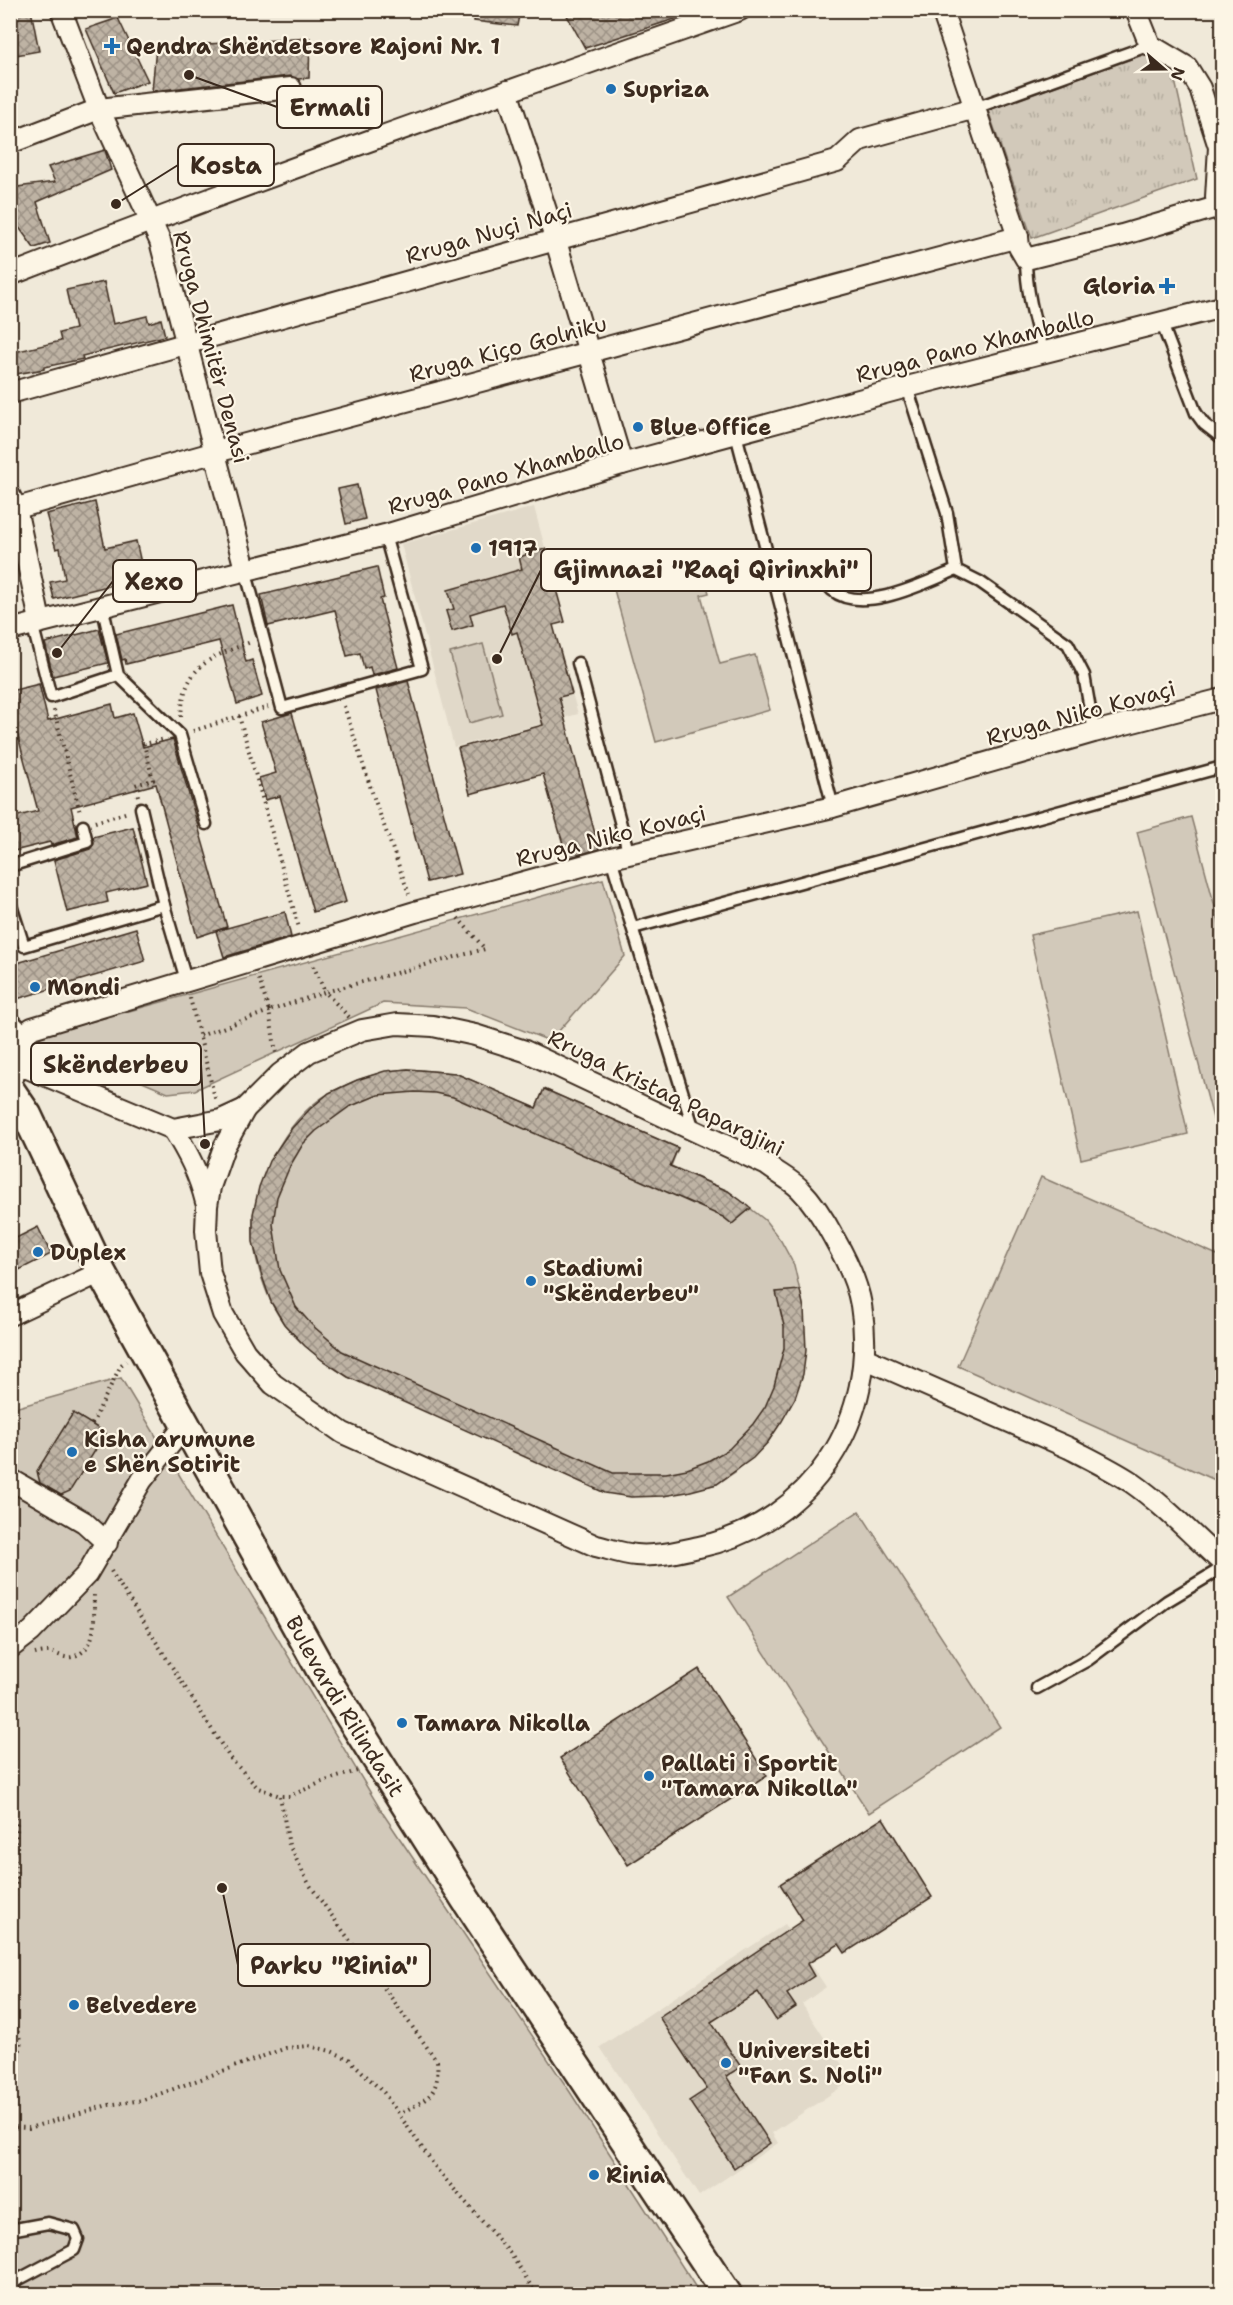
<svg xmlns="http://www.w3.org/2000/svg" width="1233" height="2305" viewBox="0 0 1233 2305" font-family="'Shantell Sans',sans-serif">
	<defs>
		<pattern id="grass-tufts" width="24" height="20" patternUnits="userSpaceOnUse" patternTransform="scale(1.5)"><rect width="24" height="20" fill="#d2c9ba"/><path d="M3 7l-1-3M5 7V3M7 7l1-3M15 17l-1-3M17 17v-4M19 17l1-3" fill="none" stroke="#b5ad9f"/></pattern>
		<pattern id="building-cross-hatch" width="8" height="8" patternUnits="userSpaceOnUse" patternTransform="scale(1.5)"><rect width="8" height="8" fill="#beb3a4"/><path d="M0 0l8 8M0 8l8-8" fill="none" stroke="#9c9285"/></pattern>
	</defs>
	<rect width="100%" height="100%" fill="#f0e9d9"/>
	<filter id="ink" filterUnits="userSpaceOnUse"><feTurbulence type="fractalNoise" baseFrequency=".0167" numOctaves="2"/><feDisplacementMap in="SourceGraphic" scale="12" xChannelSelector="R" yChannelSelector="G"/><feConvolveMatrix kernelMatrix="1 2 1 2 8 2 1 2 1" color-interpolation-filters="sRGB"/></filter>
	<g filter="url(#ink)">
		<g fill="#e1d9c9">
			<path d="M534,507L565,622L553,626L578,714L454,747L401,544Z"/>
			<path d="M785,1924L826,1987L802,2004L852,2080L772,2133L778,2143L699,2196L600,2047Z"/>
		</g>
		<path fill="url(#grass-tufts)" stroke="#867a6c" stroke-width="1.5" d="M1148,53L1174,76L1197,179L1032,238L988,110Z"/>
		<g fill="#d2c9ba" stroke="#867a6c" stroke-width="1.5">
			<path d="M697,550L709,593L701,595L720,664L755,655L770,710L656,742L610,575Z"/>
			<path d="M483,644L502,714L469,723L450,653Z"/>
			<path d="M1191,817L1222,933V1152L1137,832Z"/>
			<path d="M603,879L625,956L550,1041L466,1008L383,1003L195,1090L168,1093L36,1037Z"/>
			<path d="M1137,911L1188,1134L1081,1159L1030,935Z"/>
			<path d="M408,1069L455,1073L536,1108L544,1089L678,1148L671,1166L728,1191L765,1220L781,1241L794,1265L804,1309L795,1398L768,1442L735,1472L717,1484L663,1496L348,1377C324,1362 303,1347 285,1325C265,1299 248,1246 254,1213C261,1170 290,1115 330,1093C353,1080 381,1071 408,1069Z"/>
			<path d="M1041,1177L1222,1257V1483L958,1366Z"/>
			<path d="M121,1378L382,1812L570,2092L700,2294H11V1409Z"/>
			<path d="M859,1511L1000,1727L869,1813L728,1597Z"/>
		</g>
		<g fill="url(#building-cross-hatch)" stroke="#3b2a1e" stroke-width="1.5">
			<path d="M10,10H31L39,51L10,56Z"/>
			<path d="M475,10H520L517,26L474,21Z"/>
			<path d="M564,10H689L690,14L585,48Z"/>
			<path d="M118,18L148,81L114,93L86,29Z"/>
			<path d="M310,38L309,78L298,79L290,76L152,91L156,47Z"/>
			<path d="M105,150L111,170L37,202L50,243L34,248L10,215V188L55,182L48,167Z"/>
			<path d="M104,282L113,324L147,316L149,323L161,319L165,336L82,356L83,359L44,367V369L10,375V353L61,341L59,333L75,329L66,290Z"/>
			<path d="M357,485L365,519L346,524L338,489Z"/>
			<path d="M95,502L105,548L136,541L141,563L134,565L137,579L54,599L50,582L65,579L60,548L56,549L46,514Z"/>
			<path d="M545,549L565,622L553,625L572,694L559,697L599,849L567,858L543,774L470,794L458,748L543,725L517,632L512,634L503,604L470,614L473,625L452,631L446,611L454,609L448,590L522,569L519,557Z"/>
			<path d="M377,567L384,598L380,599L398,668L372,675L370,667L364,669L360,653L347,656L335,610L268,626L261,595Z"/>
			<path d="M232,605L246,662L252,660L262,696L237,704L219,641L126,664L125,659L122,660L116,634Z"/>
			<path d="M99,629L108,663L53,676L45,643Z"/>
			<path d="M408,681L460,874L427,882L376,690Z"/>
			<path d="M39,684L48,721L112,704L115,718L133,713L143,747L173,739L227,927L197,937L156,784L71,807L78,837L51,845L50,842L10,852V818L38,811L10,707V691Z"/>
			<path d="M292,713L346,902L313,912L280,796L265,800L259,778L276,773L261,722Z"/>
			<path d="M133,827L147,883L106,893L108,902L67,912L54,860L90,849L94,844L93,837Z"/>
			<path d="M285,912L291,937L224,957L216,931Z"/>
			<path d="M136,928L145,961L10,1001V965Z"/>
			<path d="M408,1069L455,1073L536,1108L544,1089L678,1148L670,1166L728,1191L751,1208L732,1224L723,1217L453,1097L435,1093L415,1092L378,1095L349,1107L316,1131L303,1144L290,1166L277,1197L273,1224L280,1270L296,1307L312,1325L342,1351L613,1473H666L687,1469L708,1461L729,1449L753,1424L765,1407L774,1386L784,1348V1326L776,1292L800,1290L804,1309L806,1350L803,1374L795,1398L782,1421L768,1442L753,1458L717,1484L687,1492L663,1496L631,1497L605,1493L348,1377L322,1360L305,1346L284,1324L271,1302L261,1273L253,1242V1214L259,1187L269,1161L292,1128L310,1109L329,1093L357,1080L385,1071Z"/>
			<path d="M38,1227L51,1254L19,1270L10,1252V1241Z"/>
			<path d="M73,1413L106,1433L70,1491L61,1495L40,1483L37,1471Z"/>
			<path d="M699,1669L767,1776L628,1865L560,1758Z"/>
			<path d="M883,1818L932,1897L845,1953L839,1944L807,1964L814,1976L787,1994L796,2007L776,2020L758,1992L711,2022L741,2067L726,2076L770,2143L734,2168L689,2101L707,2089L659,2017L803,1920L780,1884Z"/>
		</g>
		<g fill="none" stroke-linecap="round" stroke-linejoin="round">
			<defs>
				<g id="service">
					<path d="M975,108L1150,45"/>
					<path d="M1026,259C1026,291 1034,322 1044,352"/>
					<path d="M1162,324L1196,413L1204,424L1222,438"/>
					<path d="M736,434L833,807"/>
					<path d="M245,569L282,708L422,669L385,535"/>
					<path d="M956,570L980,582L1068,644L1084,675L1094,732"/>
					<path d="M773,575L819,570C823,576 827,585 832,590C862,615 925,583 956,570L947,513L907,387"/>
					<path d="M102,605L118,675L180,735L206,824"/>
					<path d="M32,623L51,697L118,675"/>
					<path d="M578,663L629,855"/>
					<path d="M141,808L164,905L186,980"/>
					<path d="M611,858L694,1130"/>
					<path d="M10,866L87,842L83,826"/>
					<path d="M10,902L24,946L164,905"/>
					<path d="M633,928L1222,767"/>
					<path d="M1037,1688L1088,1660L1167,1601L1222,1568"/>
					<path d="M10,2230L48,2223L74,2230L78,2239L74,2250L10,2284"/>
				</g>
				<g id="minor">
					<path d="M61,10L99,109L160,241L245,569"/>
					<path d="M942,10L1018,237L1019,247L1026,259L1122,235L1220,206"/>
					<path d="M1136,10L1150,45L1187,67L1200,88L1219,147L1216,197L1222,213"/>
					<path d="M507,91L555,238L622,464"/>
					<path d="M10,143L99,109L291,88"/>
					<path d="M10,275C251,181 496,95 740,10"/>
					<path d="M10,393L837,161L860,140L975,108"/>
					<path d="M10,496L16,508L40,621"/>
					<path d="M10,510L216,452L1018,237"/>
					<path d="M10,630L385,535L622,464L907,387L1222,307"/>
					<path d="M397,1024L433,1026L475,1035L525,1051L767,1165C777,1173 791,1180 800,1189C813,1202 825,1221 834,1238C846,1259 857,1281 861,1305C880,1418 812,1523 699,1547C680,1551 656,1557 636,1555C623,1554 609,1549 596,1546L343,1433L273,1384L245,1352L223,1314L210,1273L206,1230L207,1206L210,1187L224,1147L245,1109L280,1074L309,1052L362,1030Z"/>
					<path d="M19,1039L32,1028L415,912L611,858L833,807L1094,732L1222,699"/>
					<path d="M18,1064L173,1129L221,1120L245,1109"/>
					<path d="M173,1129C188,1153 199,1174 206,1202"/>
					<path d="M10,1315L101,1272"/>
					<path d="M864,1358L1069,1448C1090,1459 1111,1469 1131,1482C1164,1505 1192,1535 1222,1562"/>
					<path d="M10,1479L84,1522L107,1543"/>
					<path d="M10,1648L31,1632L87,1574L142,1480L186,1424"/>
				</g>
				<g id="secondary">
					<path d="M10,1029C25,1042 22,1059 10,1073"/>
					<path id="s1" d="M10,1090L27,1115L101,1272L326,1679L466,1900L727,2294"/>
				</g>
			</defs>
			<use href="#service" stroke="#3b2a1e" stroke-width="15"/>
			<use href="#minor" stroke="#3b2a1e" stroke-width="24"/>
			<use href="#secondary" stroke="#3b2a1e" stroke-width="33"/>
			<g stroke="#3b2a1e" stroke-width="4" stroke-dasharray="1.5 4.5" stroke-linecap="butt">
				<path d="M344,706L374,798L409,894"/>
				<path d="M54,710L80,813"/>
				<path d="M239,716L299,928"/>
				<path d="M181,717C184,665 209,658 251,642"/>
				<path d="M193,731L268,707"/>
				<path d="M138,796L135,785L153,780L144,744L165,739"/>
				<path d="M95,822L128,812"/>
				<path d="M259,979L269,1011L325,992L312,963"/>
				<path d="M190,998L216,1102"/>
				<path d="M349,1017L325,992L485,949L458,918"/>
				<path d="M200,1036L269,1011L276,1053"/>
				<path d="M92,1424L121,1365L126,1361"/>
				<path d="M111,1571L230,1758L258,1788L280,1796H290L322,1782L357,1771"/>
				<path d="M35,1654C39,1653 45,1652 49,1652C57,1653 64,1659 72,1657C100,1649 93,1616 94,1595"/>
				<path d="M10,1673L16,1666"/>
				<path d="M10,1782L17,1828L14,1854L17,1878L10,1930"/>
				<path d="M280,1796L289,1845L309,1884L437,2061C440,2096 427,2099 399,2114"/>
				<path d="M10,2015C19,2034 28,2049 10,2065"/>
				<path d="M10,2127L29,2128L108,2105L143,2100L286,2048L309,2046L331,2051L349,2059L384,2093L439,2172L510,2253L536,2294"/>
			</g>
			<use href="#service" stroke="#fcf5e5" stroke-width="10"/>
			<use href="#minor" stroke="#fcf5e5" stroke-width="20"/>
			<use href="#secondary" stroke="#fcf5e5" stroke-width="28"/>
		</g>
	</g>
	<g fill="#1f6fb2" stroke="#fcf5e5" stroke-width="2">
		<path d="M109 37h6v6h6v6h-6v6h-6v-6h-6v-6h6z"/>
		<circle cx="611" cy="89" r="6"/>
		<path d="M1164 277h6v6h6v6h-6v6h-6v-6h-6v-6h6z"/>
		<circle cx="638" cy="427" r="6"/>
		<circle cx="476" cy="548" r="6"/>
		<circle cx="35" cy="987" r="6"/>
		<circle cx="38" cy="1252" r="6"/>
		<circle cx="531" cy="1281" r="6"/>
		<circle cx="72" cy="1452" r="6"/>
		<circle cx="402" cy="1723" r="6"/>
		<circle cx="649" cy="1776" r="6"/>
		<circle cx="74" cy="2005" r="6"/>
		<circle cx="726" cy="2063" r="6"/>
		<circle cx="594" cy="2175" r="6"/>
	</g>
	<g text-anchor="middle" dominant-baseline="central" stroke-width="4.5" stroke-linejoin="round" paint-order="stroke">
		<g font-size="22" font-weight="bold" fill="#3b2a1e" stroke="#fcf5e5" text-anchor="start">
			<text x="126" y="46">Qendra Shëndetsore Rajoni Nr. 1</text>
			<text x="623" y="89">Supriza</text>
			<text x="1155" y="286" text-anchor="end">Gloria</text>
			<text x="650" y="427">Blue Office</text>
			<text x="488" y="548">1917</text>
			<text x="47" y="987">Mondi</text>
			<text x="50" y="1252">Duplex</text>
			<text x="543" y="1268">Stadiumi<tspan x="543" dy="25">"Skënderbeu"</tspan></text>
			<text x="84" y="1439">Kisha arumune<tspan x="84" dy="25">e Shën Sotirit</tspan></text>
			<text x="414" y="1723">Tamara Nikolla</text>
			<text x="661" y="1763">Pallati i Sportit<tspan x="661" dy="25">"Tamara Nikolla"</tspan></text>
			<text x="86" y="2005">Belvedere</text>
			<text x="738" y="2050">Universiteti<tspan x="738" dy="25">"Fan S. Noli"</tspan></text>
			<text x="606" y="2175">Rinia</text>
		</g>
		<g font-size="22" fill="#3b2a1e" stroke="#fcf5e5">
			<text transform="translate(489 233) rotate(-16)">Rruga Nuçi Naçi</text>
			<text transform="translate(975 346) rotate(-14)">Rruga Pano Xhamballo</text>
			<text transform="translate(211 347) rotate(75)">Rruga Dhimitër Denasi</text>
			<text transform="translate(508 349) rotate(-15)">Rruga Kiço Golniku</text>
			<text transform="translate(506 474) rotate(-16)">Rruga Pano Xhamballo</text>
			<text transform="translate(1081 713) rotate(-15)">Rruga Niko Kovaçi</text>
			<text transform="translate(611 836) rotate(-14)">Rruga Niko Kovaçi</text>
			<text transform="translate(666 1093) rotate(26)">Rruga Kristaq Papargjini</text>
			<text stroke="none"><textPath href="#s1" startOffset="702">Bulevardi Rilindasit</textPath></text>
		</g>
	</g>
	<path fill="none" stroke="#3b2a1e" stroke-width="2" d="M189 75L277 107M116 204L178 165M497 659L541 570M57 653L113 581M205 1144L201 1064M222 1888L238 1965"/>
	<g fill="#3b2a1e" stroke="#fcf5e5" stroke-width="2">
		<circle cx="189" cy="75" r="6"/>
		<circle cx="116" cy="204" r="6"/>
		<circle cx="497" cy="659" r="6"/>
		<circle cx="57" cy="653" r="6"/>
		<circle cx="205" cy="1144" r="6"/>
		<circle cx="222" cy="1888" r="6"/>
	</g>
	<g fill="#fcf5e5" stroke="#3b2a1e" stroke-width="2">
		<rect x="277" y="86" width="105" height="42" rx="6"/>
		<rect x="178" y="144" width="96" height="42" rx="6"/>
		<rect x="541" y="549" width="330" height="42" rx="6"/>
		<rect x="113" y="560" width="83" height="42" rx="6"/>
		<rect x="31" y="1043" width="170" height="42" rx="6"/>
		<rect x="238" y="1944" width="192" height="42" rx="6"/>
	</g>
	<g font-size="24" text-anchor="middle" font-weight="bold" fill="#3b2a1e">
		<text x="330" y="116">Ermali</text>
		<text x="226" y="174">Kosta</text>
		<text x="706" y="578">Gjimnazi "Raqi Qirinxhi"</text>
		<text x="154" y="590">Xexo</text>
		<text x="116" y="1073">Skënderbeu</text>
		<text x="334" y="1974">Parku "Rinia"</text>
	</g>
	<rect width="1233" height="2305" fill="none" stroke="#fcf5e5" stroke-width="36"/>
	<rect x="18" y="18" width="1197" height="2269" fill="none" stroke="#3b2a1e" stroke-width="2" filter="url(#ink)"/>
	<g transform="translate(1164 69) rotate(110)" stroke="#fcf5e5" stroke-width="4.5" paint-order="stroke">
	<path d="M0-4.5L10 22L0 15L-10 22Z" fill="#3b2a1e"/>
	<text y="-9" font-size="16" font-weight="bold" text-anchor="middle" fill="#3b2a1e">N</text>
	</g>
</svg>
